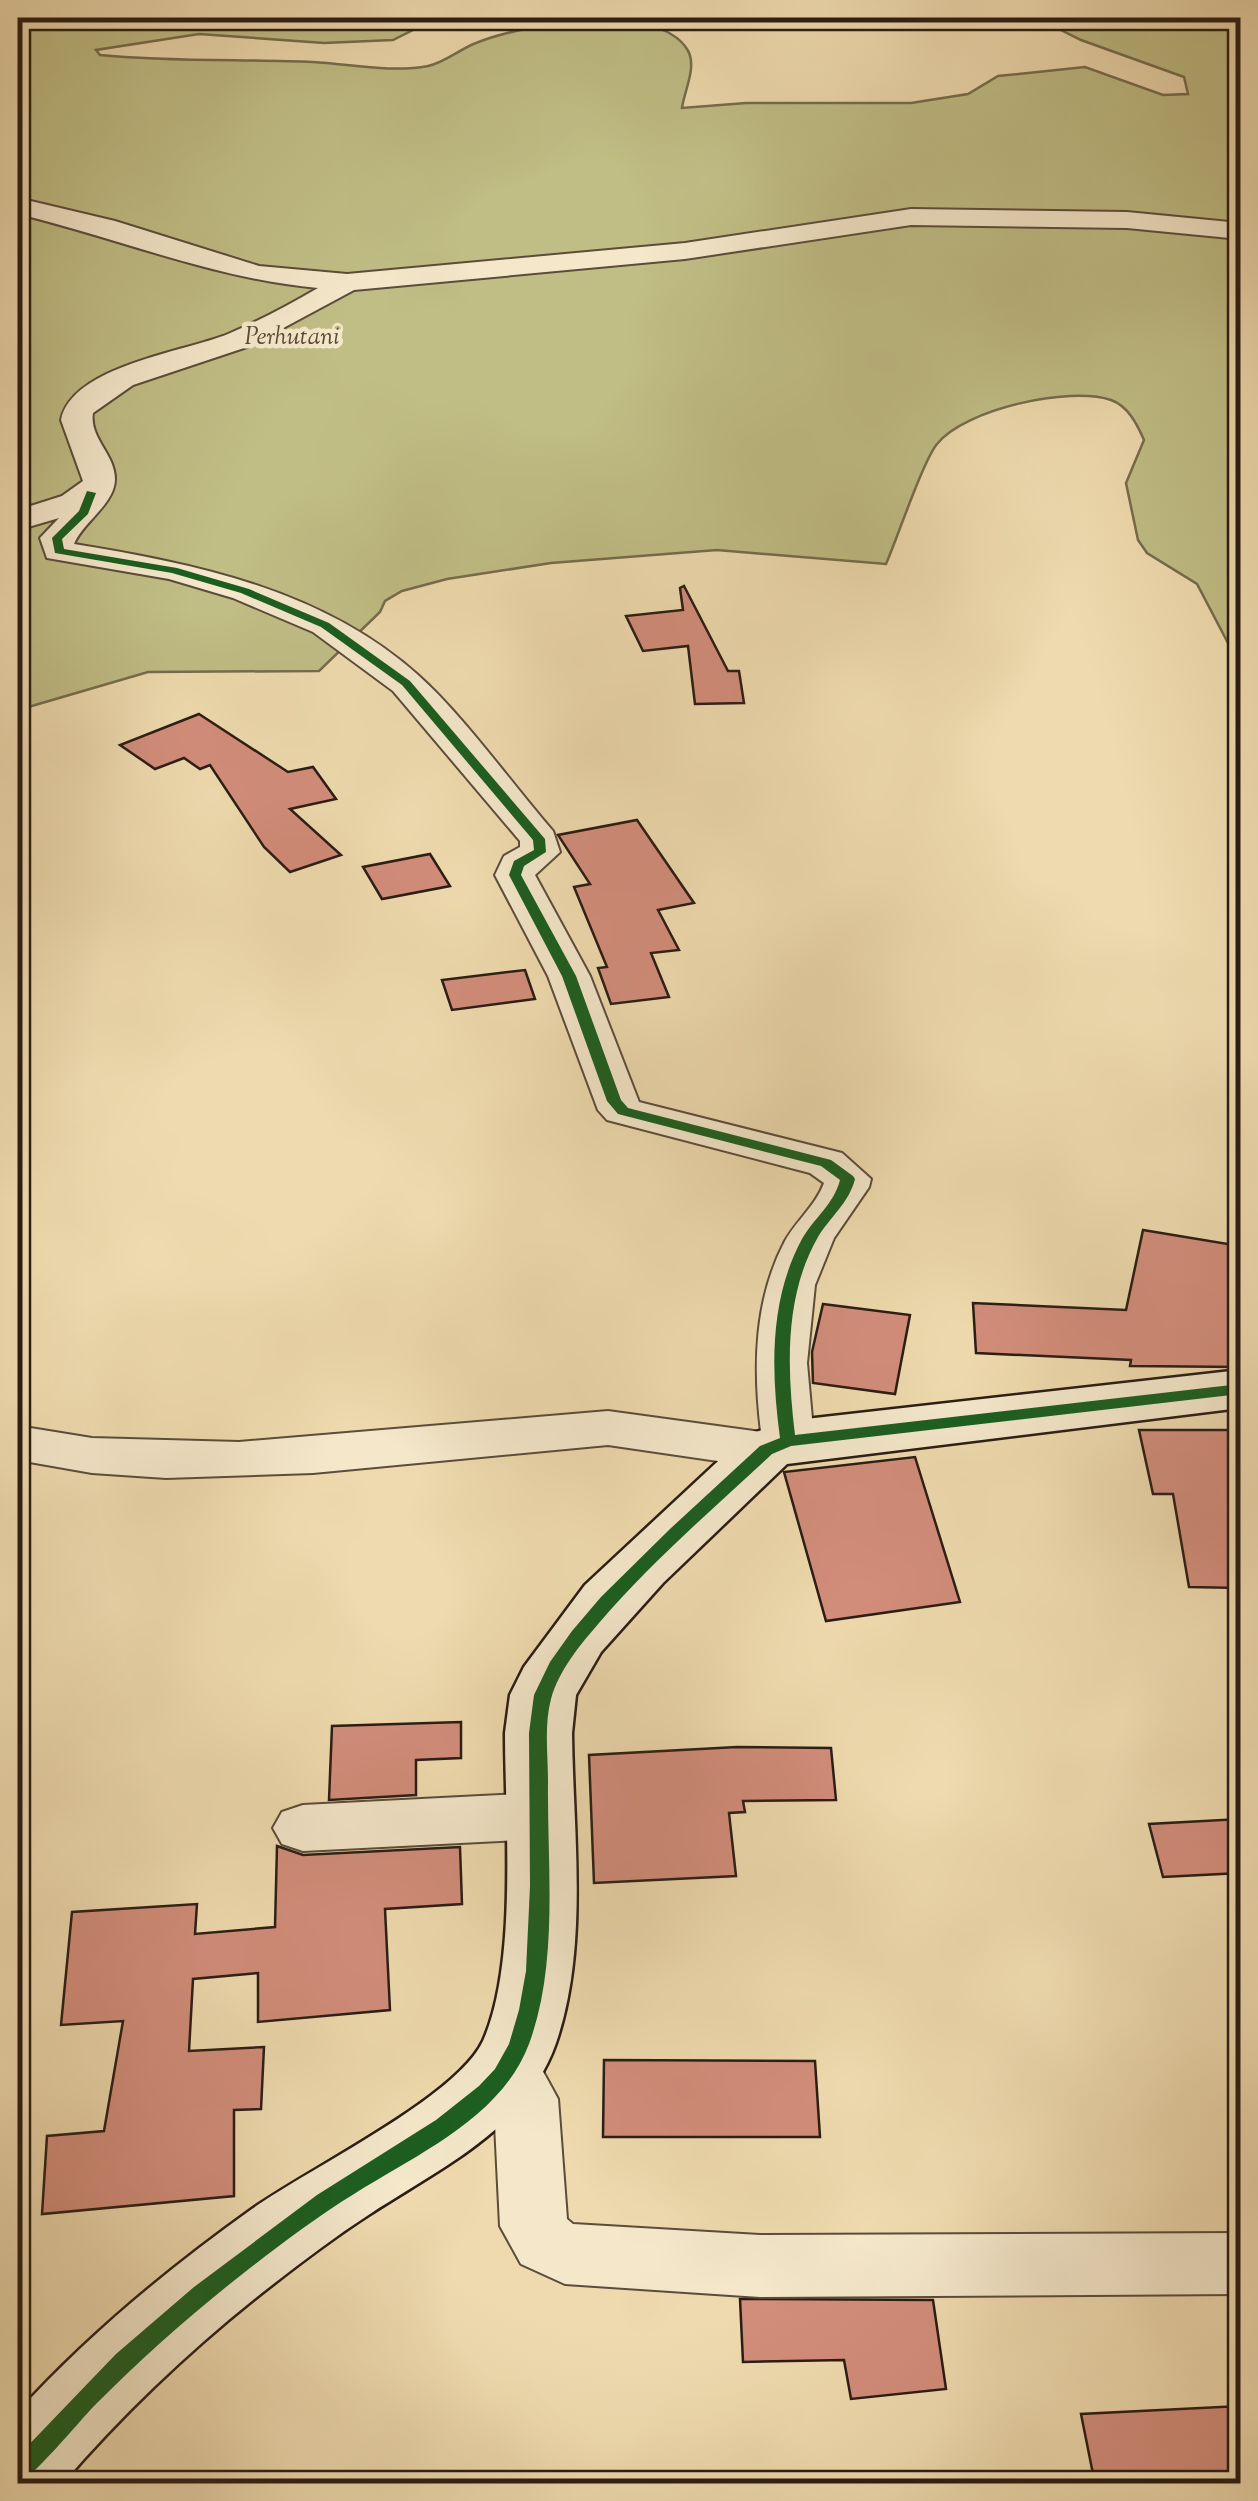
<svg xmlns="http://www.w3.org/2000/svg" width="1258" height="2501" viewBox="0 0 1258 2501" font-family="'Sorts Mill Goudy',serif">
	<rect width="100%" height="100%" fill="#eedaae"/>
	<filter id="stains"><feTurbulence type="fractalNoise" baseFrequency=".002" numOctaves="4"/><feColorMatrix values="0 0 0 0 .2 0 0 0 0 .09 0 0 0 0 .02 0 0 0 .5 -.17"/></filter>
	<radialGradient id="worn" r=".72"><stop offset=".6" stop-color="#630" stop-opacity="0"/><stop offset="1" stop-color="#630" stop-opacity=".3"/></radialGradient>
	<path fill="#c0bd85" stroke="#756c4d" stroke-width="2.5" d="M18,18H437L393,40L324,43L199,34L96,50L100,55C171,62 242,59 313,62C350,64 391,73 428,66C444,63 460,49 476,43C519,25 656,0 687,49C698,66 684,91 682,108L746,103H911L968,94L998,76L1085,67L1163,95L1188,94L1184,77L1081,40L1037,18H1240V666L1197,584L1147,553L1138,540L1126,483L1144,440C1137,424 1128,406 1111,400C1069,386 965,409 937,444C923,461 897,539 886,564L717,550L551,563L447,579L402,591L385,601L380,612L319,671L148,672L18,710Z"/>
	<g fill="#d28d7b" stroke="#2a1c15" stroke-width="2.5">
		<path d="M684,586L728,671H739L744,703L695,704L688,646L643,651L626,616L683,610L680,588Z"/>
		<path d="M199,714L288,772L313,767L336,799L290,809L341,855L290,872L264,847L210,765L200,769L184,758L155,769L120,745Z"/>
		<path d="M637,820L694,903L658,910L679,950L651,953L669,997L611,1004L598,968L607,967L574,887L590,884L558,835Z"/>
		<path d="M430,854L450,886L382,899L363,867Z"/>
		<path d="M525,970L535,999L452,1010L442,980Z"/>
		<path d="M1143,1230L1240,1246V1367L1130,1366L1131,1360L976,1353L973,1303L1126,1310Z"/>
		<path d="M823,1304L910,1315L895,1394L813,1383L812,1352Z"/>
		<path d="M1139,1430H1240V1588L1189,1587L1173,1494H1153Z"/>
		<path d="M915,1457L960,1602L826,1621L784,1472Z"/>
		<path d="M461,1722V1758L416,1760V1795L329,1800L332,1726Z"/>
		<path d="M737,1747L831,1748L836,1800L743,1801L745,1812L729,1813L736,1876L594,1883L589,1755Z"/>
		<path d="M1240,1819V1873L1163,1877L1149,1824Z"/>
		<path d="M277,1846L303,1855L460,1847L462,1904L385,1909L390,2010L258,2022V1973L193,1979L189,2051L264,2047L261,2109L234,2110V2196L42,2214L47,2136L104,2131L123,2021L61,2025L72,1912L197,1904L195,1934L275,1927Z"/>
		<path d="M604,2060L815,2061L820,2137H603Z"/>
		<path d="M740,2299L933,2300L946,2389L851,2399L844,2360L743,2362Z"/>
		<path d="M1240,2406V2484H1095L1081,2414Z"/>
	</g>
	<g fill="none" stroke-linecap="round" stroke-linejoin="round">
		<defs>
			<g id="street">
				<path d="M18,198L115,221L259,266L347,274L685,243L911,209L1127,212L1240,223V239L1127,228L911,225L685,259L354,290L250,346L133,385L93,413C89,438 115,454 115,479C115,504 82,523 74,544C197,564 323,590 418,675C463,715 512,784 553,831L560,852L535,875L590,976L639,1102L842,1153L871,1179L869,1187L834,1238L815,1285L807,1363L814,1441L806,1453L784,1462L766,1468L608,1445L313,1473L166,1478L92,1473L18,1460V1426L92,1438L239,1442L608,1411L761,1432C753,1367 754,1300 785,1241C796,1221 816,1205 824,1183L810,1173L607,1120L598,1110L548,976L495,875L504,856L520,847V841L393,691L313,632L233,598L169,579L47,558L40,538L59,518L18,530V510L62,496L83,481L61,420C72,366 184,352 228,334C259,321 289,305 318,288C215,279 118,238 18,214Z"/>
				<path d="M537,1793L558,1800L566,1816L558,1832L537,1839L303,1851L282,1844L273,1828L282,1812L303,1805Z"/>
				<path d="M501,2049L540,2066L558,2099L567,2219L573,2224L760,2235L1240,2233V2294L760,2297L565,2284L521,2264L500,2226L494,2104L478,2095L469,2076L478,2057Z"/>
			</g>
			<path id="secondary" d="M1240,1370V1408L787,1464L663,1583L601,1652L576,1695L572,1733C573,1833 589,1946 556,2043C526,2129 442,2167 370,2214C336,2236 304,2260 272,2285C196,2344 125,2411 62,2484H18V2412C87,2336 168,2269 252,2209C308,2169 456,2098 483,2041C518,1964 505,1818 505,1733L510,1695L524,1667L585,1585L745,1436L788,1421Z"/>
		</defs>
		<use href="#street" stroke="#5b4c3b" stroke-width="4"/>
		<use href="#secondary" stroke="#2a1c15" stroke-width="5"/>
		<use href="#street" fill="#f4e7ca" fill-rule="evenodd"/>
		<use href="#secondary" fill="#f4e7ca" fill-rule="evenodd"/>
		<defs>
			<path id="cycleway" d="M87,491L96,493L88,514L62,539L64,549L177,568L249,589L329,623L410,681L545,839L546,852L524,866L521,875L576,976L621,1100L628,1108L831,1160L853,1176L855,1179C849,1203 830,1217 818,1237C784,1296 787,1369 795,1435L1240,1384V1394L791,1446L772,1454C713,1509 651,1562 599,1623C580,1645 559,1670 551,1699C544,1725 548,1755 548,1782C547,1868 559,1962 529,2044C501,2118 417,2154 354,2194C318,2216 284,2242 250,2268C196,2310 145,2355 97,2403C80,2420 35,2476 18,2483V2456L116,2354L194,2287L317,2195L436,2120L479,2086L495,2069L509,2044L519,2010L526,1971L530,1886L529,1733L534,1695L550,1662L572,1631L601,1597L670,1529L760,1446L780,1438C771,1371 769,1300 802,1239C814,1218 834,1204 840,1180L821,1166L618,1114L607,1101L562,976L509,875L514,861L534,850L533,840L402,685L321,627L241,593L172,573L55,553L52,538L79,511Z"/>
		</defs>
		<use href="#cycleway" stroke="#f4e7ca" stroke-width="6"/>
		<use href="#cycleway" fill="#1b5e20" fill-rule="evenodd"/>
	</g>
	<g text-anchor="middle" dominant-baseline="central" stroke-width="9" stroke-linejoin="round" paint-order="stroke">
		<g font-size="25" font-style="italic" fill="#574c37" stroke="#f4e7ca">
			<text x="292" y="338">Perhutani</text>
		</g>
	</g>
	<rect width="1258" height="2501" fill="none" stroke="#eedaae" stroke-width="60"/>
	<rect x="20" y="20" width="1218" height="2461" fill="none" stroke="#2a1c15" stroke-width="5"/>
	<rect x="30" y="30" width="1198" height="2441" fill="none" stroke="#2a1c15" stroke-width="2.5"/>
	<rect width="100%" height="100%" filter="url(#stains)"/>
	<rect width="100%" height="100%" fill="url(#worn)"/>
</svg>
